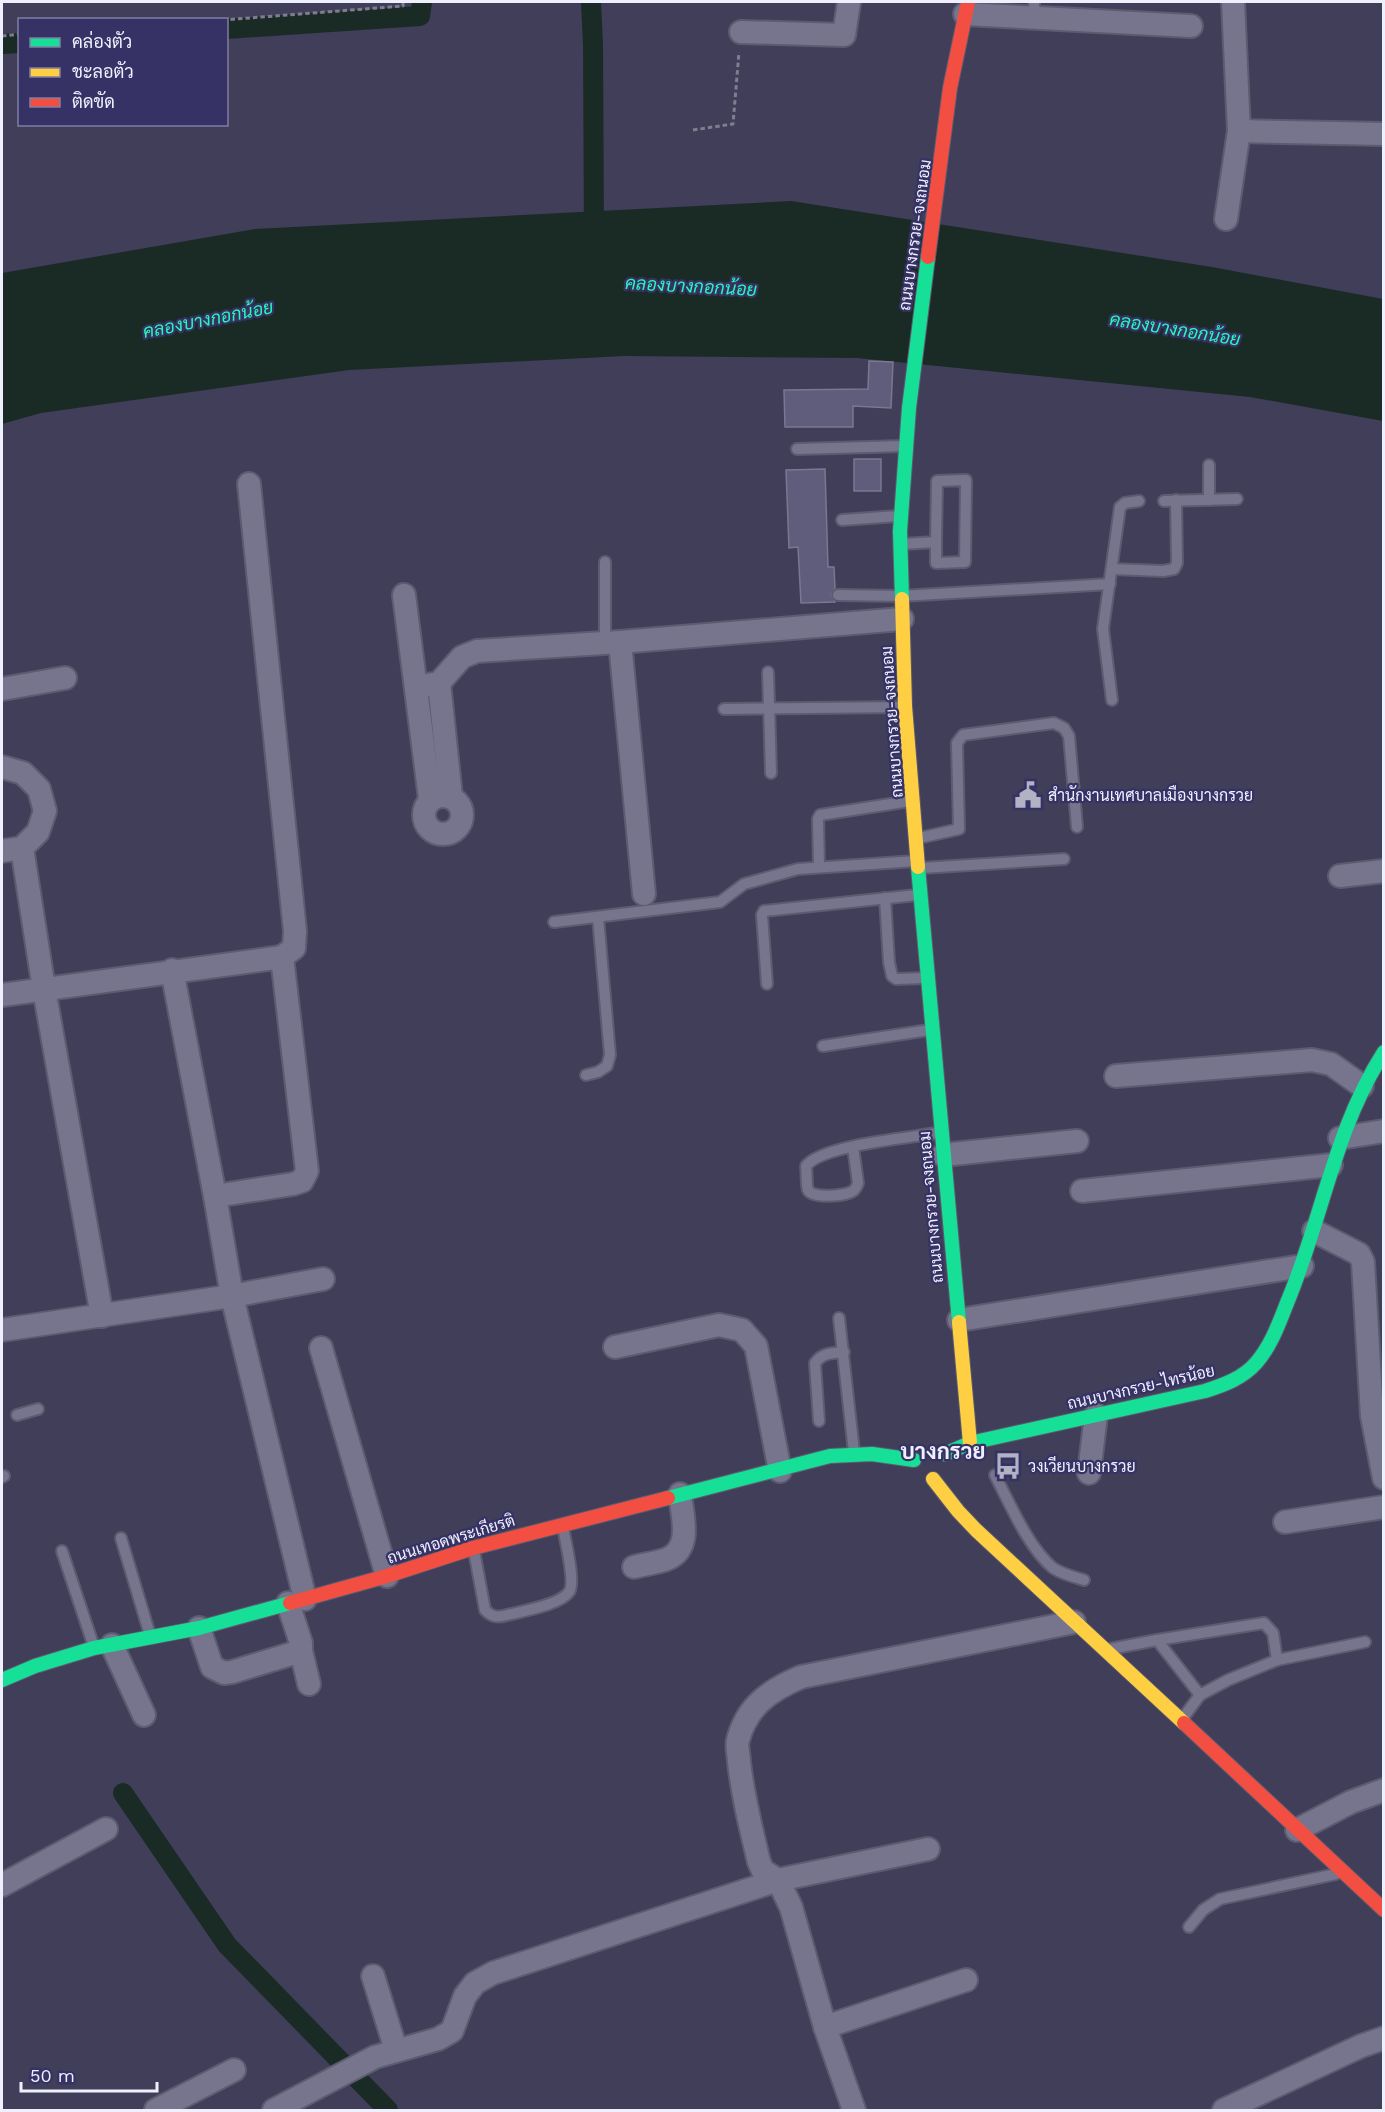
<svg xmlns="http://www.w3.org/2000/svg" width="1385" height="2112" viewBox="0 0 1385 2112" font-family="'Work Sans',Sarabun,sans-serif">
	<rect width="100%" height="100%" fill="#403e59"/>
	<path fill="#1a2b26" d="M791,201L1212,267L1383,299V421L1250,397L857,358L624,356L349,370L41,413L2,424V273L255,229Z"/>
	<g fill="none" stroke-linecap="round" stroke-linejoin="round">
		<g stroke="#1a2b26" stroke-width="20">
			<path d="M591,2L593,45L594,239"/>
			<path d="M226,29L420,16L422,2"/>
			<path d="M2,44L20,43"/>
			<path d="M123,1793L227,1945L388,2110"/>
		</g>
	</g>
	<g fill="#605d7c" stroke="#7a7890" stroke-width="1.5">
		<path d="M869,361L893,362L891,408L853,406V427H785L784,390L868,389Z"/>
		<rect x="854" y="459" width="27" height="32"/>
		<path d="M825,469L828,567H834L835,588L831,595L835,602L801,603L798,547L789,548L786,470Z"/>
	</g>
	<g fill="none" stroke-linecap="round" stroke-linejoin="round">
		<defs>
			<g id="lane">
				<path d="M1034,2L1035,18"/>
				<path d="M797,449L904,446"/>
				<path d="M1209,500V465"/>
				<path d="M1164,501L1237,499"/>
				<path d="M842,520L898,516"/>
				<path d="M903,544L936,542V563L965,562L966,480L937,481L936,542"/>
				<path d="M1112,569L1163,571L1174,569L1177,563L1176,500"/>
				<path d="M838,595L901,596L1110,584"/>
				<path d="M605,644V562"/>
				<path d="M768,672L771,773"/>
				<path d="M1112,700L1103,629L1120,507L1125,503L1139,501"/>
				<path d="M724,709L904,707"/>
				<path d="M919,838L959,829L957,743L963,735L1054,723L1064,728L1069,736L1077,827"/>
				<path d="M819,867L818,819L820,815L910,801"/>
				<path d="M921,868L1064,859"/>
				<path d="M885,898L889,962L892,976L896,979L924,978"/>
				<path d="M554,922L720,902L744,884L798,869L916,861"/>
				<path d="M767,984L762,915L764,911L917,895"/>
				<path d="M823,1046L929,1030"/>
				<path d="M586,1075L598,1072L607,1066L610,1055L598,917"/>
				<path d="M853,1147L858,1183C857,1186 856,1189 853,1191C846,1196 813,1199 808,1190C806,1184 807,1173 806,1166C822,1145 909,1138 937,1133"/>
				<path d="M839,1318L854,1452"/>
				<path d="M17,1415L38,1409"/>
				<path d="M819,1421L815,1363C822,1353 832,1353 844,1352"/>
				<path d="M995,1475C1010,1504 1028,1547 1053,1568C1062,1574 1074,1577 1084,1580"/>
				<path d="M2,1477L4,1476"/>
				<path d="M121,1538L150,1635"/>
				<path d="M62,1551L93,1644"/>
				<path d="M474,1551L485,1610C492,1617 497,1618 507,1615C523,1611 560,1605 569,1592C576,1583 565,1540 563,1527"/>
				<path d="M1110,1649L1157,1640"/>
				<path d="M1200,1695L1157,1640L1264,1623L1273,1633L1277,1660"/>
				<path d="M1183,1718L1200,1695L1228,1680L1277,1660L1365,1642"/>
				<path d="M1189,1927L1203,1910L1220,1899L1336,1874"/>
			</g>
			<g id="street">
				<path d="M965,14L1191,26"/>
				<path d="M741,32L844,35L849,2"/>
				<path d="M1239,131L1384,134"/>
				<path d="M1226,219L1239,131L1233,2"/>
				<path d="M249,484L295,931L294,948L282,957"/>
				<path d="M404,595L430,799"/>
				<path d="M620,642L644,894"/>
				<path d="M439,683L451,797"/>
				<path d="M416,687L439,683L462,657L477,651L620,642L902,619"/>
				<path d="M2,689L65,678"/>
				<path d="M2,767L23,773L39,789L45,811L38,832L22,848L2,851"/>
				<circle cx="443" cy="815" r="19"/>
				<path d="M22,848L44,989L102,1316"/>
				<path d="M1340,876L1384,871"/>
				<path d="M172,970L215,1196L232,1296L305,1599"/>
				<path d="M2,995L282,957L307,1171L302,1181L293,1184L215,1196"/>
				<path d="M1116,1076L1312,1060L1331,1064L1362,1086"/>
				<path d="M1340,1138L1384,1131"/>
				<path d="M943,1155L1077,1141"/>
				<path d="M1082,1191L1331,1165"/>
				<path d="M1314,1231L1359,1254L1363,1262L1372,1416L1384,1478"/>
				<path d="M959,1320L1302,1266"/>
				<path d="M2,1330L232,1296L323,1279"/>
				<path d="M615,1347L719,1325L742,1330L756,1346L780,1471"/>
				<path d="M321,1348L387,1576"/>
				<path d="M1089,1473L1096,1415"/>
				<path d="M1285,1522L1384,1507"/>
				<path d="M634,1567C645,1564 657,1563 667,1559C693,1548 682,1516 680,1494"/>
				<path d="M199,1628L212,1667L224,1673L232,1672L301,1651V1643L288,1603"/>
				<path d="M112,1645L144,1715"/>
				<path d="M301,1651L309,1684"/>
				<path d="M1297,1830L1351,1802L1384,1790"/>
				<path d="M928,1849L778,1880L763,1871L759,1862C751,1829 743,1797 739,1762C739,1755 736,1746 738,1740C747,1706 770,1690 801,1677L1074,1622"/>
				<path d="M2,1885L106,1829"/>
				<path d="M373,1976L396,2050"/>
				<path d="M825,2027L966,1980"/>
				<path d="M156,2110L234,2070"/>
				<path d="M274,2110L375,2057L438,2039L452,2031L465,1996L475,1983L493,1973L778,1880L791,1907L825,2027L854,2110"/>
				<path d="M1224,2110L1361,2046L1384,2038"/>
			</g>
			<g id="fast">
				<path d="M902,599L900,531L909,408L928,257"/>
				<path d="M918,867L959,1322"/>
				<path d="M945,1454L970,1443L1205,1391C1224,1385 1243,1378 1256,1363C1272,1345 1280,1320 1289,1298C1323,1215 1335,1128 1384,1052"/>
				<path d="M668,1498L830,1456L872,1454L914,1460"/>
				<path d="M2,1680L35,1666L94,1648L199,1628L290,1603"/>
			</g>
			<g id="slow">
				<path d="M902,599L905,706L918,867"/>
				<path d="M959,1322L970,1443"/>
				<path d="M933,1479L958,1511L976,1530L1184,1723"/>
			</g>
			<g id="jam">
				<path d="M928,257L950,88L968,2"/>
				<path d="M290,1603L387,1576L473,1548L668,1498"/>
				<path d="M1184,1723L1384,1910"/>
			</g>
		</defs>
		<use href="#lane" stroke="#5c5b6f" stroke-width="14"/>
		<use href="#street" stroke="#5c5b6f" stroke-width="26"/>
		<use href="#fast" stroke="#5c5b6f" stroke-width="16"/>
		<use href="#slow" stroke="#5c5b6f" stroke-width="16"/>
		<use href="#jam" stroke="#5c5b6f" stroke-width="16"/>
		<g stroke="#7e7e91" stroke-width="3" stroke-dasharray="4.5 3" stroke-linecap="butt">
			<path d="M223,20L403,6V2"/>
			<path d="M2,36L20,34"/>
			<path d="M693,130L733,124L739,52"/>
		</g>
		<use href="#lane" stroke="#77758d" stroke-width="10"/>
		<use href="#street" stroke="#77758d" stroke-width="22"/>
		<use href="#fast" stroke="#16e098" stroke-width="14"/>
		<use href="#slow" stroke="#ffcf43" stroke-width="14"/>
		<use href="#jam" stroke="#f24e42" stroke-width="14"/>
	</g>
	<defs>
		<symbol id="civic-bare" viewBox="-9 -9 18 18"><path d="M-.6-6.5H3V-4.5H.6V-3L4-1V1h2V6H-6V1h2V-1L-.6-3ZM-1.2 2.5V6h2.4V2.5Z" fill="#b2b2c4" stroke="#363265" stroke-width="2.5" paint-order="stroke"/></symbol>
		<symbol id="bus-bare" viewBox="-9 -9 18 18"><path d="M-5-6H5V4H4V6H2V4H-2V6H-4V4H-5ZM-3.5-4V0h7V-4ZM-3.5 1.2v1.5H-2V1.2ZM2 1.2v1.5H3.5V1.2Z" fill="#b2b2c4" stroke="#363265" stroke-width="2.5" paint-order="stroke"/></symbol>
	</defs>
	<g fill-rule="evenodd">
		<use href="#civic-bare" x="1009" y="776" width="38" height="38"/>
		<use href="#bus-bare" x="989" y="1447" width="38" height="38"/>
	</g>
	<g text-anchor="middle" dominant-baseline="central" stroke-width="4.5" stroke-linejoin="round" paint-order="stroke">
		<g font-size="16" fill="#eff0fd" stroke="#363265">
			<text transform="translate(915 235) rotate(-82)">ถนนบางกรวย-จงถนอม</text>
			<text transform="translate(892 722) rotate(-94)">ถนนบางกรวย-จงถนอม</text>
			<text transform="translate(931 1207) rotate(-95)">ถนนบางกรวย-จงถนอม</text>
			<text transform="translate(1141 1387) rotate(-13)">ถนนบางกรวย-ไทรน้อย</text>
			<text transform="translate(451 1539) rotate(-17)">ถนนเทอดพระเกียรติ</text>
		</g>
		<g font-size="16" fill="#eff0fd" stroke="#363265" text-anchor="start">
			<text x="1048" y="795">สำนักงานเทศบาลเมืองบางกรวย</text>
			<text x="1028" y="1466">วงเวียนบางกรวย</text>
		</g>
		<g font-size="18" font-style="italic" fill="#28f8b6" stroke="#363265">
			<text transform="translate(691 286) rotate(3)">คลองบางกอกน้อย</text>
			<text transform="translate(208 319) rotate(-11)">คลองบางกอกน้อย</text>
			<text transform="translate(1175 329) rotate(9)">คลองบางกอกน้อย</text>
		</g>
		<g font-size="22" font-weight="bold" fill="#eff0fd" stroke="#363265">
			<text x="943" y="1451">บางกรวย</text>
		</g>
	</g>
	<rect width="1385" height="2112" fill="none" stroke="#eff0fd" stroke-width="6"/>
	<rect x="18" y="18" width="210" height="108" fill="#363265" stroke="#807ea2" stroke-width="1.5"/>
	<rect x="30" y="38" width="30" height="9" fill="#16e098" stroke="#807ea2" stroke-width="1.5"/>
	<text x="72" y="48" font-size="18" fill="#eff0fd">คล่องตัว</text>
	<rect x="30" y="68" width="30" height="9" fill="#ffcf43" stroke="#807ea2" stroke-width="1.5"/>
	<text x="72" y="78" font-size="18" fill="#eff0fd">ชะลอตัว</text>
	<rect x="30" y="98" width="30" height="9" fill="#f24e42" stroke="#807ea2" stroke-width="1.5"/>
	<text x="72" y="108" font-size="18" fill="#eff0fd">ติดขัด</text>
	<path d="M21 2082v9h136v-9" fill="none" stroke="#eff0fd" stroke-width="3"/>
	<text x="30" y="2082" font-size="18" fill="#eff0fd" stroke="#363265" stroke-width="4.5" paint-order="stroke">50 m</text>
</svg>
